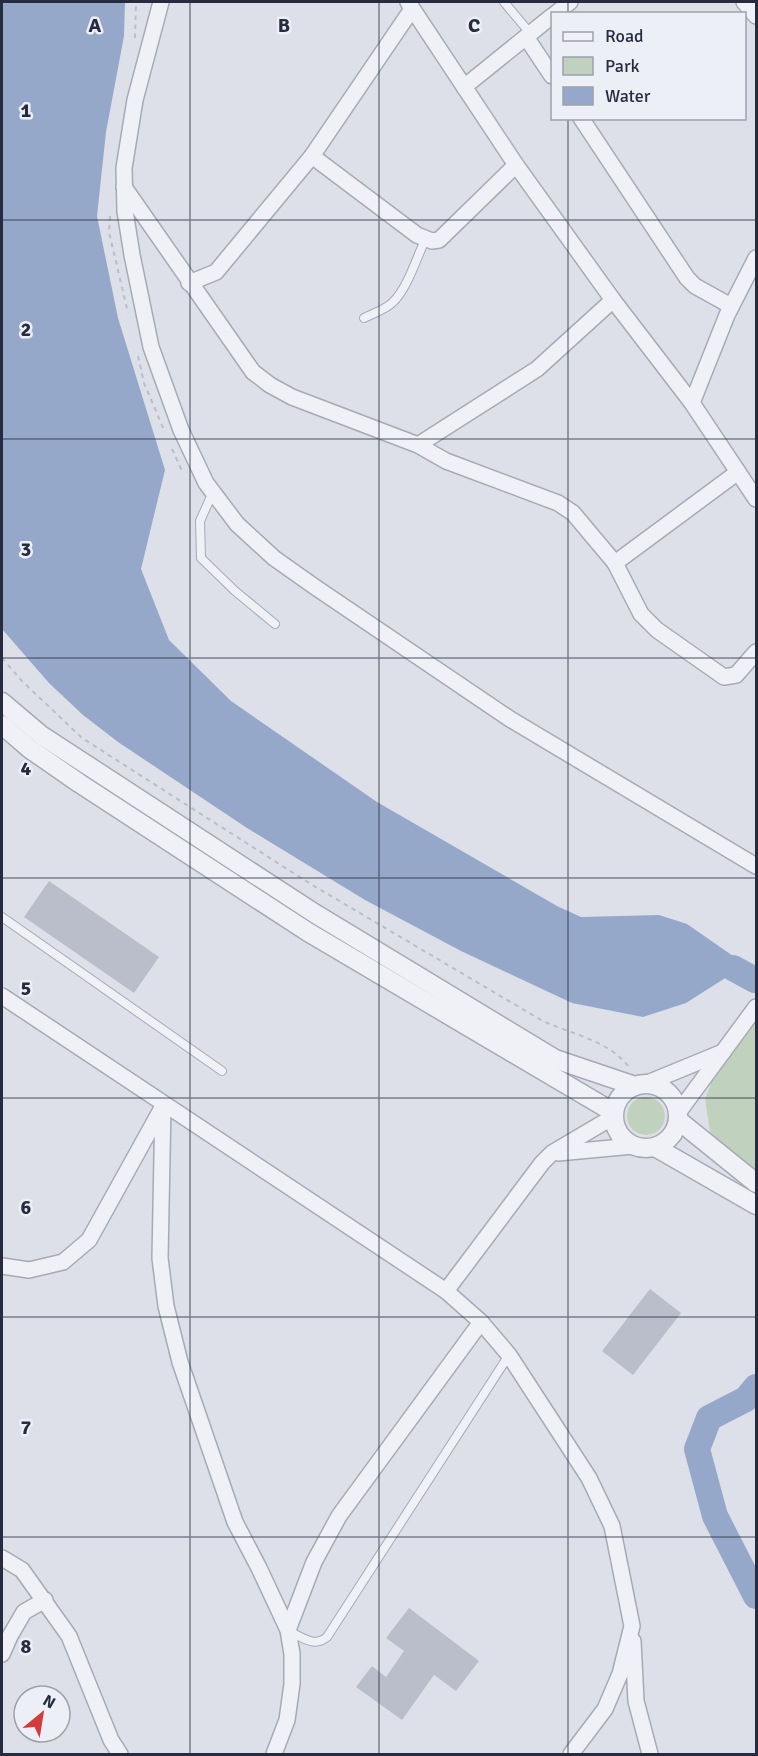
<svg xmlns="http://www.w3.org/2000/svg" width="758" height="1756" viewBox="0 0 758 1756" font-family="Signika,sans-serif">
	<rect width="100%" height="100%" fill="#dde0e8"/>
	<g fill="#c0d2be">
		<path d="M756,1007V1183L752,1180L710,1132L705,1099L723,1052Z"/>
		<circle cx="646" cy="1116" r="19"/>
	</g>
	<path fill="#96a8ca" d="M2,2H125L124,36L106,132L97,216L118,318L165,470L141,569L169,640L231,701L377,802L557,906L581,917L659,915L687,924L736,958L730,975L686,1003L643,1017L572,1003L461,951L365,900L247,828L118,742L83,715L49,683L2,629Z"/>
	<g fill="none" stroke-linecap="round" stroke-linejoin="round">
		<g stroke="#96a8ca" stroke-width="26">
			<path d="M733,968L755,980"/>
			<path d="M756,1387L746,1399L709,1418L697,1449L715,1516L756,1596"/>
		</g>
	</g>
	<g fill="#babecb">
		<path d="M49,881L159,957L134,993L24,917Z"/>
		<path d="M650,1289L681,1313L633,1375L602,1351Z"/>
		<path d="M409,1608L479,1661L456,1691L434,1675L402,1720L356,1687L372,1666L386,1677L404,1651L386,1638Z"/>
	</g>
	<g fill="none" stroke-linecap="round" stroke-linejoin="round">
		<defs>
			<g id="service">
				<path d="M504,2L530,33"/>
				<path d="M364,318C374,313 385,310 393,302C407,289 417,257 425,240"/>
				<path d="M213,492L200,521L201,558L235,591L275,624"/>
				<path d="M2,917L222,1071"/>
				<path d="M289,1631C302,1637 314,1648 327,1637L509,1355"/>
			</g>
			<g id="minor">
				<path d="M161,2L135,100L124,168L125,211L132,255L151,347L181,430L206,483L237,524L274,558L315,587L510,719L756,866"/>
				<path d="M408,2L516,165L613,300L692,403L756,499"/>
				<path d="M744,2L756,16"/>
				<path d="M555,14L570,2"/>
				<path d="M526,37L552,76"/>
				<path d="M464,87L552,16"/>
				<path d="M581,118L687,278L695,286L731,306"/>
				<path d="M312,156L417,235L432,241L439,240L516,165"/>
				<path d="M124,187L253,372L270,385L292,397L418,445L446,461L558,503L573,513L615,563L641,614L657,630L724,677L736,675L756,652"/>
				<path d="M189,283L216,272L312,156L412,9"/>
				<path d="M692,403L727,315L756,258"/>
				<path d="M418,445L537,369L613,300"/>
				<path d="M615,563L738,472"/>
				<path d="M2,996L446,1291L481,1322L509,1355L589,1478L612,1526L632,1626L620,1674L605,1709L571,1754"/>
				<path d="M645,1084L723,1052"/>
				<path d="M163,1105L160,1258L166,1306L180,1362L235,1522L259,1568L288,1630L292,1654V1684L287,1720L274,1754"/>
				<path d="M678,1113L756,1007"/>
				<path d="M558,1153L633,1146"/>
				<path d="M2,1266L29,1270L63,1262L89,1240L162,1108"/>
				<path d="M446,1291L542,1163L552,1153L613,1117"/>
				<path d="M2,1558L22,1570L69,1636L111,1740L120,1754"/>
				<path d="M288,1630L314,1562L339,1516L481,1322"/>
				<path d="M633,1641L636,1701L650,1754"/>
				<path d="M2,1654L10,1636L24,1612L45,1600"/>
			</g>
			<g id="tertiary">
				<path d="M2,702L41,735L314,913L555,1059L635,1086"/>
				<path d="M2,725L30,749L79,783L308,932L613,1112"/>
				<circle cx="646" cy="1116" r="32"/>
				<path d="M678,1120L756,1183"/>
				<path d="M655,1147L756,1205"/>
			</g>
		</defs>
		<use href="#service" stroke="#a6aab5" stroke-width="10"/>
		<use href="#minor" stroke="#a6aab5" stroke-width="18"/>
		<use href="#tertiary" stroke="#a6aab5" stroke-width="21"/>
		<g stroke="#bbbec6" stroke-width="2" stroke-dasharray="4.5 4.5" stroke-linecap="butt">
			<path d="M135,38L136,2"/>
			<path d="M110,216L109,232L128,313"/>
			<path d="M138,356L144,383L164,430"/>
			<path d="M172,449L182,471"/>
			<path d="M2,658L22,681L82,738L309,883L541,1020C570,1034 608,1040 628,1066"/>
		</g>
		<use href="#service" stroke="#f0f1f6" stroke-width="8"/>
		<use href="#minor" stroke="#f0f1f6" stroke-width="15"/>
		<use href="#tertiary" stroke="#f0f1f6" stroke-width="18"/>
	</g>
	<path fill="none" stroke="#262b3f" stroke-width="1.5" stroke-opacity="0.55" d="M190,2V1754M379,2V1754M568,2V14M568,118V1754M2,220H756M2,439H756M2,658H756M2,878H756M2,1098H756M2,1317H756M2,1537H756"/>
	<g font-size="20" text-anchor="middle" font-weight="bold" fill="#262b3f" stroke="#edeff6" stroke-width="5" stroke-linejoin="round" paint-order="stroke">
		<text x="95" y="32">A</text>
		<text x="284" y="32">B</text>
		<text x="474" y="32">C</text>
		<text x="26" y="117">1</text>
		<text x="26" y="336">2</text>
		<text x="26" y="556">3</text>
		<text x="26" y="775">4</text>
		<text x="26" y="995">5</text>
		<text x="26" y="1214">6</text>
		<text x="26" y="1434">7</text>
		<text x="26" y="1653">8</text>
	</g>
	<rect width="758" height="1756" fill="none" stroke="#262b3f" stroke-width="6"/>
	<rect x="551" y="12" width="195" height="108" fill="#edeff6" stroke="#9da1ad" stroke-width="1.5"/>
	<rect x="563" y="32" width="30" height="9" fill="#f0f1f6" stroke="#9da1ad" stroke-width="1.5"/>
	<text x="605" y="42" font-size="18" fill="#262b3f">Road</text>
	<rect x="563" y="57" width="30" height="18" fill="#c0d2be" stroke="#9da1ad" stroke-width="1.5"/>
	<text x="605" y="72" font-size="18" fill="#262b3f">Park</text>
	<rect x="563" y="87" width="30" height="18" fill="#96a8ca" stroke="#9da1ad" stroke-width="1.5"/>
	<text x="605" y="102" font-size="18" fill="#262b3f">Water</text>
	<g transform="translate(42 1714) rotate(30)"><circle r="28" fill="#edeff6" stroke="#9da1ad" stroke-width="1.5"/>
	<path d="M0-4.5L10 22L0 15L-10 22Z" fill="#d53a3c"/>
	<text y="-9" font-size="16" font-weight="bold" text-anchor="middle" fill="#262b3f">N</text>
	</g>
</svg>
